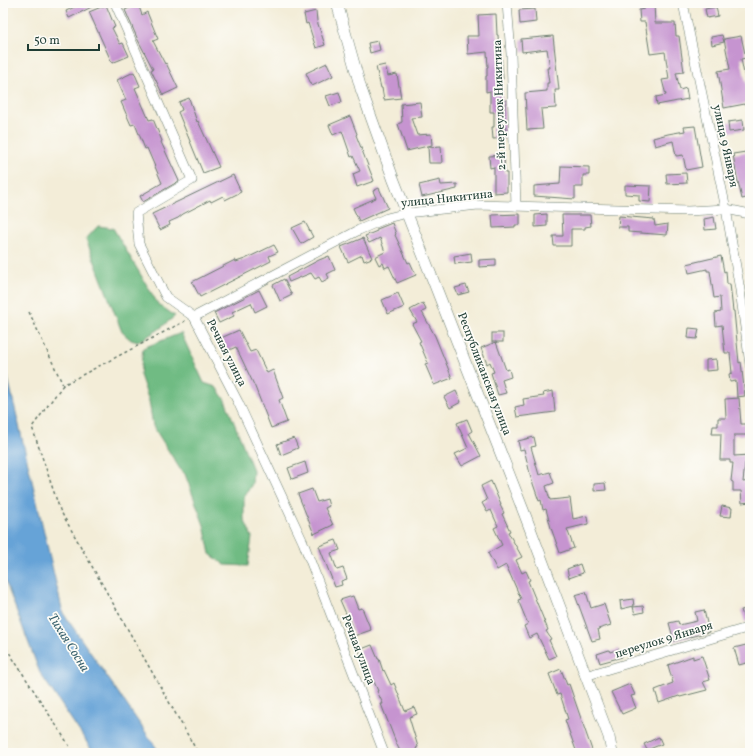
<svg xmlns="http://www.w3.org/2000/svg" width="753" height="756" viewBox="0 0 753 756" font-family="Vollkorn,serif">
	<rect width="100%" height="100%" fill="#fdfcf7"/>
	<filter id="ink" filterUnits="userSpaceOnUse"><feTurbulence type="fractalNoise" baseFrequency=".025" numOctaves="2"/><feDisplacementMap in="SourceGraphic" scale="8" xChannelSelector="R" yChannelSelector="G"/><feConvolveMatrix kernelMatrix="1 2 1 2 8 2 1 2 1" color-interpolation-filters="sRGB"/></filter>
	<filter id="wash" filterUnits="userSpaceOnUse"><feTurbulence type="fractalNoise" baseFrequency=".012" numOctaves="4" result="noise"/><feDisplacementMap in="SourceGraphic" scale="16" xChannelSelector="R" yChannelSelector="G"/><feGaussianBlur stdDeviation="0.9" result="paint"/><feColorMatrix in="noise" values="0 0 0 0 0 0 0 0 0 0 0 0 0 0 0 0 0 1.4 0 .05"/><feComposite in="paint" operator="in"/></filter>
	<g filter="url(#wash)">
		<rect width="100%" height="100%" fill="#f3edd8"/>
		<g fill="#6fbb83" stroke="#477c5c">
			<path d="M98,226L113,228L158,304L175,316L158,330L138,342L131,340L122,332L86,239Z"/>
			<path d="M181,333L204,383L216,387L225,400L253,470L252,484L244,497V519L252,537L248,566L225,565L210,554L204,525L185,474L180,469L153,426L149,401L140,375L143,348Z"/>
		</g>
		<path fill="#66a3d7" stroke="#427086" d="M3,357L63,613L160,753H94L40,673L3,575Z"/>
		<g id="blocks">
			<g fill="#c694d0">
				<path d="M83,3H100L69,18L66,11Z"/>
				<path d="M642,3H654L655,23H675L676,36H679L684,72L676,73L680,90L686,88L688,99L657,105L656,97L666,95L662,80L669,79L665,52L650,54L645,22H640L639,10L644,9Z"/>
				<path d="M138,4L142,15L147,12L158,39L153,41L165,64L166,63L178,88L163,95L151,70L153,69L138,40L125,10Z"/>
				<path d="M106,5L115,27L112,28L120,44L123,43L129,56L112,63L89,12Z"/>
				<path d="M716,7L718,16L707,18L705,9Z"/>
				<path d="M535,9L536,22L520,24L519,10Z"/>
				<path d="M316,11L317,21L325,45L316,48L308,23L306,24L304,14Z"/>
				<path d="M496,14L497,35H498L499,50H501L503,79H501L502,100H505L504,126H505L506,138L493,139L492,127H494V112H490V91L486,92V76H487V67H488L487,52L468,54L467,36H479L478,15Z"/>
				<path d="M722,35L724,42L712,45L711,37Z"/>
				<path d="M553,36L559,90H555L556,108L541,109L543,129L527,130L525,93L547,91V83H549L547,68H550L547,49L522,52L521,39Z"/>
				<path d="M741,36L746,58L741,59L750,103L724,108L718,71L730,69L724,39Z"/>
				<path d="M378,41L380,50L370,53L368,43Z"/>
				<path d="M327,63L333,76L312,86L306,73Z"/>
				<path d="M385,65L388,76L397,74L401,98L384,100L382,88H381L376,67Z"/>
				<path d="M134,72L140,86L135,88L149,120L153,119L162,141L161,142L179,181L143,202L140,196L162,183L147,148L145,149L135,124L131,125L121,102L126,100L117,80Z"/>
				<path d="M339,92L342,102L330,106L326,96Z"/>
				<path d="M189,98L197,122L198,121L219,167L203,173L178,112L182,110L179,102Z"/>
				<path d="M420,102L422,117L411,118L417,135L431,134L432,145L407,151L398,124L402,122L401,104Z"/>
				<path d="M350,116L357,134L356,135L374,181L357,187L353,174L360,171L353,156L351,157L342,131L333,135L329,125Z"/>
				<path d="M743,120L744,130L729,132L728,122Z"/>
				<path d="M695,126L702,167L686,170L683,155L676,156L673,141L655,146L653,138L668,134L685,131L684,127Z"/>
				<path d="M441,146L442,163H429L428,147Z"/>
				<path d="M746,152L750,173V197L742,199L736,173L733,154Z"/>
				<path d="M504,155L505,173H507V192L494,193V167L490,168L489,156Z"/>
				<path d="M561,166L589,167V175H583V187H575V199L534,196V186L560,184Z"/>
				<path d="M686,173L687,183L667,184L666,174Z"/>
				<path d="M233,175L241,192L225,200L223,196L211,202L210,200L183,214L178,218L169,222L170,225L160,230L152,214Z"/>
				<path d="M440,180L441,185L457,184V189L422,197L419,185Z"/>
				<path d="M625,185L651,186L650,202L639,201V195L625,194Z"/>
				<path d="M379,188L388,208L359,221L353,208L376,198L373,191Z"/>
				<path d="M520,214V225H515V227L493,228L492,215Z"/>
				<path d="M547,214V226L535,227V215Z"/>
				<path d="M562,215H590L591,226L585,227V229H571V246H554L553,236H563Z"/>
				<path d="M619,216L654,219L655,226L668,224L667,235L628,232V227H618Z"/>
				<path d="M714,217L716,229L705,230L704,219Z"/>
				<path d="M305,222L313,237L301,244L292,228Z"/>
				<path d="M392,223L396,234L395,235L408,263L410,262L416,275L397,283L389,266L385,268L383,263L379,265L375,257L385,252L380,238L369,243L365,236L377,231V229Z"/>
				<path d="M363,238L372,258L364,261L362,255L348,262L341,247Z"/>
				<path d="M274,245L278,252L269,256L271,261L200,297L192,282L235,260L236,262L245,259Z"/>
				<path d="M471,253L472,262L455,264L454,256Z"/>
				<path d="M329,256L335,270L327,274L329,278L322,282L319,277L315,279L311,273L289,282L287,277L319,260Z"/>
				<path d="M721,256L724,272L726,271L727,284H730L733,311H734L739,363L741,362L745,396L737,397L736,381L730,382L729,374L732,373L730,353H725L722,325L716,326L715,313L721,312L720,297L714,298L710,271H707V269L689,273L687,264Z"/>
				<path d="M496,259V266L479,267V260Z"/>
				<path d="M284,279L292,295L280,301L273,285Z"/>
				<path d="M466,285L469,292L458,295L455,288Z"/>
				<path d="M259,290L267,306L255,312L251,303L232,312L234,316L219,323L214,313Z"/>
				<path d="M398,293L404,307L388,314L382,300Z"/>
				<path d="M423,303L426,310L422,312L435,336L452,378L434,385L425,364L428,363L419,342L421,341L412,324L417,322L410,310Z"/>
				<path d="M689,328L699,329L697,339L688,338Z"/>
				<path d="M239,330L250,352L256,350L267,373L273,370L283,398L279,400L287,422L271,428L255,387L236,347L227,351L221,338Z"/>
				<rect x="492" y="333" width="11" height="9"/>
				<path d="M496,342L506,370L509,369L511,377L502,380L506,393L498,395L491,373L494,372L490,362L487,364L481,348Z"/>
				<path d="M716,359L717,370L706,371V360Z"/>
				<path d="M456,391L461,402L450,408L444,397Z"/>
				<path d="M553,391L555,412L517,417L515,407L524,405L523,399L544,396L543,393Z"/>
				<path d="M739,398L741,424H749L750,435H734V456L750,455V463H745L743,482L750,481V502L742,503L741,491H733V482L731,481L733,463H730V460H720L721,434H712L713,426H718V418H726L725,399Z"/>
				<path d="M467,419L472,431L469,433L481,456L462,466L455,454L468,448L457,423Z"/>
				<path d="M534,437L536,446L531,447L539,475L550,472L554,483L546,486L550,500L570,498L573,519L587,516L588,524L567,529L574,548L560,553L551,528L546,509L543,510L541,500L539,501L531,478L524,449L520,450L518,441Z"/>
				<path d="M294,438L298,448L281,455L277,444Z"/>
				<path d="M305,462L308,473L292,479L288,468Z"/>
				<path d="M491,481L501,505H500L504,513L502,514L510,531L508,532L522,557L516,560L522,573L526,571L530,580L528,581L548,630L546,631L551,639L549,640L556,656L549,659L537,634L529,638L524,626L528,624L518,600L521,599L506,565L497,570L488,553L502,545L494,528L498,526L491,510L487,512L482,503L487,500L481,486Z"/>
				<path d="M605,483L606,490L594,491V484Z"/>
				<path d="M312,489L317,502L327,499L329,506L325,508L333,525L314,534L298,494Z"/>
				<path d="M722,506L732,508L731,517L720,516Z"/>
				<path d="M336,540L340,550L331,553L337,570L343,568L347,579L341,581L342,585L335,587L319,546Z"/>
				<path d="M580,564L583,573L569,578L567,569Z"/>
				<path d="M586,592L591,608L604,604L611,625L598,629L600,639L592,641L575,595Z"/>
				<path d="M353,596L358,609L362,608L371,630L354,636L351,625L340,600Z"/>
				<path d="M633,599L634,606L621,609L620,601Z"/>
				<path d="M643,606L644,612L635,614L633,607Z"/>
				<path d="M750,608V621L745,622L741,610Z"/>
				<path d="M704,610L709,632L674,641L669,623L678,621L679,625L697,621L695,612Z"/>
				<path d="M750,644V662L739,665L734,648Z"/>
				<path d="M372,645L378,659H379L383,671L384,670L391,685L394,683L405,711L414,707L417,714L409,717L418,747L416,748L418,753H401L397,745L381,704H383L377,691H378L369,670H368L364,660L363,661L359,650Z"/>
				<path d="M619,649L622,657L600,663L597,654L609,650L610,652Z"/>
				<path d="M693,656V659L702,656L710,680L703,682L707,690L680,697L679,696L659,703L655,690L673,683L668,665Z"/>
				<path d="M561,669L567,685L569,684L593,753H577L565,720L568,719L560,694L557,695L549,674Z"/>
				<path d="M630,684L635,695L631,696L636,708L622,714L611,692Z"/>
				<path d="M659,737L662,744L647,750L644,744Z"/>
			</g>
		</g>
	</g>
	<g filter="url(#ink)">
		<use href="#blocks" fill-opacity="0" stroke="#697b6d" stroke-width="1"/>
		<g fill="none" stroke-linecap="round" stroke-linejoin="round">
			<defs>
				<g id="minor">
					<path d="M115,3L192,180L136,213L139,244L166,297L194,317L238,402L303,542L384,753"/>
					<path d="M507,3L511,54L516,206"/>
					<path d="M683,3L726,209L740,290L750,365"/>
					<path d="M194,317L359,230L387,218L407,213L478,205L688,211L726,209L750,214"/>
					<path d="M585,676L750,627"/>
				</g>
				<path id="tertiary" d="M337,3L361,89L393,178L525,515L609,737L612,753"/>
			</defs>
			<use href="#minor" stroke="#697b6d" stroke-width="10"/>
			<use href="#tertiary" stroke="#697b6d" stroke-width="12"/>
			<g stroke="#697b6d" stroke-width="1.5" stroke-dasharray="3 3" stroke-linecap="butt">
				<path d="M29,312L63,385L185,321"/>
				<path d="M63,385L32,427L60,510L198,753"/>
				<path d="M3,643L74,753"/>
			</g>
			<use href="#minor" stroke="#fff" stroke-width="9"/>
			<use href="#tertiary" stroke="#fff" stroke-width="11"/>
		</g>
	</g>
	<g text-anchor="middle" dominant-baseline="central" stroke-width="3.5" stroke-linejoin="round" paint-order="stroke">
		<g font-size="12" fill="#1f3d34" stroke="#fdfcf7">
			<text transform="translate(500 105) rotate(-92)">2-й переулок Никитина</text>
			<text transform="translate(725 146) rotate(78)">улица 9 Января</text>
			<text transform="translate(447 199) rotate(-6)">улица Никитина</text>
			<text transform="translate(226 353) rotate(63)">Речная улица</text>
			<text transform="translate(484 374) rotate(69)">Республиканская улица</text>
			<text transform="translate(664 640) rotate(-17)">переулок 9 Января</text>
			<text transform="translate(358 650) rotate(69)">Речная улица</text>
		</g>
		<g font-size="13" font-style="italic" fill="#38616d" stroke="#fdfcf7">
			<text transform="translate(68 643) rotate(58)">Тихая Сосна</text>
		</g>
	</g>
	<rect width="753" height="756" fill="none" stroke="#fdfcf7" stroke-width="16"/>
	<path d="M28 44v6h71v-6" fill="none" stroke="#1f3d34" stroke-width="2"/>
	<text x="34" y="44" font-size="12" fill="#1f3d34" stroke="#fdfcf7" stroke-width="3" paint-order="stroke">50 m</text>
</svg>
